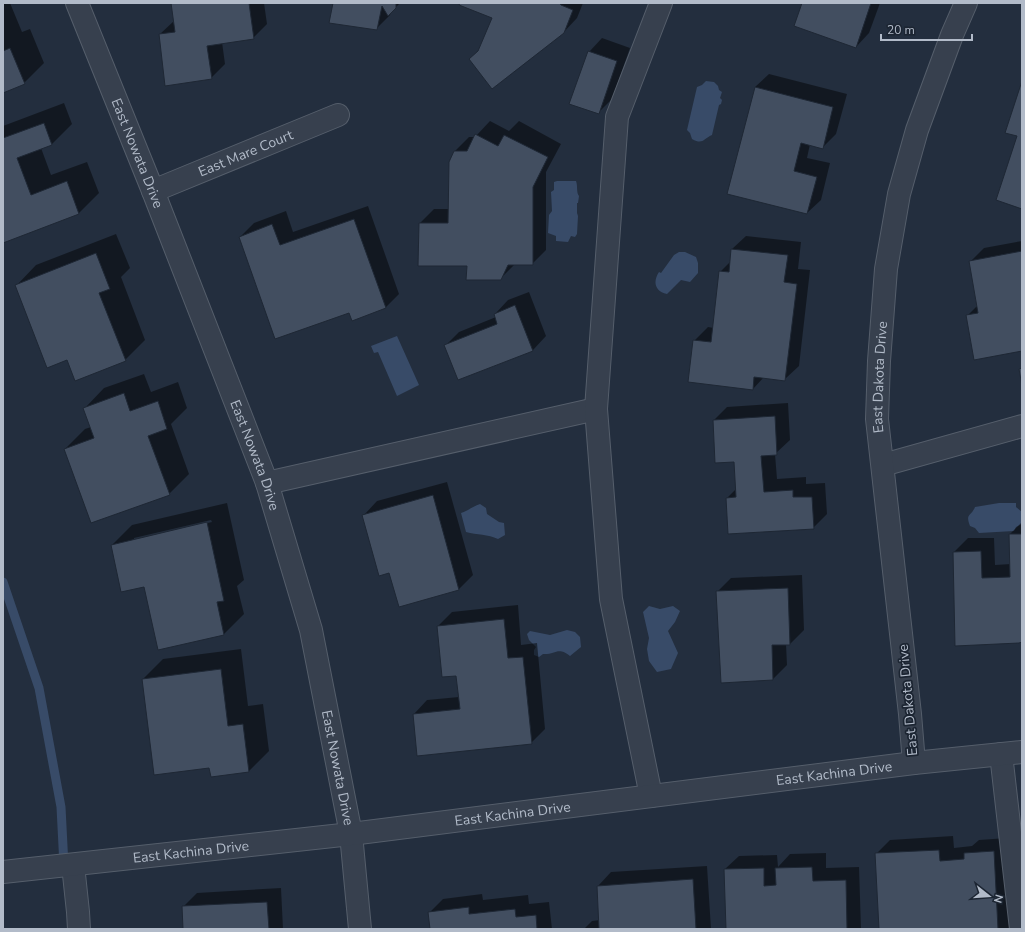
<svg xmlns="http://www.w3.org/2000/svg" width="1025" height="932" viewBox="0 0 1025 932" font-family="'Nunito Sans',sans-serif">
	<rect width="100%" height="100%" fill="#232e3e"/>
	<g fill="#384b68">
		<path d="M706,81L714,82L718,86L719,90L722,92L720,98L722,100L721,104L719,105L712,135C703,139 703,145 692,139L690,133L687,130L697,87L702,85Z"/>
		<path d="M557,181H576C578,186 576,192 579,196L578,203H577V213L578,216L577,234L575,237L571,236L568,242L556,241V236L548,233L549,215L552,211L551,192L554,190V182Z"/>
		<path d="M679,252H685L696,257L698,263V273L690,282L681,280L667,294C654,291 653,281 659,272L661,273L674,255Z"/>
		<path d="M397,336L419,385L397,396L378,352L374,353L371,346Z"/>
		<path d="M999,503H1016V507L1022,512V524L1016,527L1014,531L979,533L975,528L970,526C965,513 971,517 975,507Z"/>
		<path d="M480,504L486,508L487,514L499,522L504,523L505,535L498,539C488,534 477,535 466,532L461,513C468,511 473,506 480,504Z"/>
		<path d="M649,606L660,609L673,606L680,611L675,622L668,631L678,653L671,669L657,672L649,661L647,649L649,638L643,612Z"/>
		<path d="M567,630L575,632L580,637L581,647L570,656C558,646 555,655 543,654L539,657L534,655V650L536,647L529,640L527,634L530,631L550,635Z"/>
	</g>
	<g fill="#0007" fill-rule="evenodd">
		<path d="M3,3H10L22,32L30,29L44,63L24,83L3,92Z"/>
		<path d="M172,3H264L267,24L253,38L222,42L225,64L211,78L160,34L175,20Z"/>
		<path d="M334,3H400L391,12L390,15L376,29Z"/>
		<path d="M461,3H583L577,18L563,33L470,59L480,49L493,18Z"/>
		<path d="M803,3H880L869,33L856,47Z"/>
		<path d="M602,38L630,48L612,99L598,113L589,52Z"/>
		<path d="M769,74L847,94L836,134L823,147L810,144L807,158L830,163L821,200L807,213L755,87Z"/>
		<path d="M64,103L72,124L52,144L41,148L51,175L87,162L99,193L79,213L3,242V126Z"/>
		<path d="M490,121L509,131L519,121L561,144L546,172V250L532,264L514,265L500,279L468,265L420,223L434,209H449L455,151L469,137H475Z"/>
		<path d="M368,206L399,294L385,308L350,312L240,237L254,223L286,211L293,232Z"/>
		<path d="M116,234L130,268L121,277L145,340L125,360L67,359L16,286L36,265Z"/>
		<path d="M746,236L801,242L798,269L810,270L799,366L785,379L764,377L753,389L694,341L708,327L714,328L720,272L731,261L732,249Z"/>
		<path d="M1022,241V350L967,316L978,305L970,262L984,248Z"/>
		<path d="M529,292L546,336L533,350L446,345L459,332L496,317L495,314L508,300Z"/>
		<path d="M144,374L151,392L178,382L187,408L171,424L189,474L169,494L65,449L85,429L91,427L84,409L104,388Z"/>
		<path d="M788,403L790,440L775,454L777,479L806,477V484L825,483L827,514L813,528L727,498L737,488L735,461L714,420L727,407Z"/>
		<path d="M447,482L473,575L459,589L399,606L390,572L364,515L377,501Z"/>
		<path d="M227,503L244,580L237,586L244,614L224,634L144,585L112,545L132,525ZM211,520L212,522L134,540V538Z"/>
		<path d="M1022,522V641L954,552L968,538H994L995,565L1011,564L1010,534Z"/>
		<path d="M802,575L804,630L790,644H786L787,665L773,679L717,592L731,578Z"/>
		<path d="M518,605L521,645L537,643L545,729L531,743L414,714L427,700L459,697L457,674L438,626L452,612Z"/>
		<path d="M241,649L248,706L263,704L269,751L249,771L210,767L143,679L163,659Z"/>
		<path d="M953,836L954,848L972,846L979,840L1007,838L1013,929H880L876,854L890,840Z"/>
		<path d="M826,853V868L859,867L861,929H727L725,869L739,856L777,855L778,867L790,854Z"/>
		<path d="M707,866L711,929H584L592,921L600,920L598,886L611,872Z"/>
		<path d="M281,888L283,929H184L183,907L197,893Z"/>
		<path d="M482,894L483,900L528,895L529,904L549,902L552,929H431L429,913L443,899Z"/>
	</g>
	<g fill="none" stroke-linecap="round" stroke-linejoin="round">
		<path stroke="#384b68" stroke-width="9" d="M3,582L39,688L61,807L64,866"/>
	</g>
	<g fill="#424e60" stroke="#1e2734">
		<path d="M171,3H249L254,39L207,46L212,79L165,86L159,34L175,32Z"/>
		<path d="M333,3H396V8L388,16L382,6L377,30L329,23Z"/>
		<path d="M460,3H559L561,5L573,10L564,33L492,89L469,59L478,51L492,18L459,5Z"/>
		<path d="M802,3H871L856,48L794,26Z"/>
		<path d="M10,48L25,84L3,93V51Z"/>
		<path d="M588,51L617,61L599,114L569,104Z"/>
		<path d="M1022,81V209L996,200L1017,136L1005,133Z"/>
		<path d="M755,87L833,107L823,149L801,143L794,171L817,177L807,214L727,194Z"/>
		<path d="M44,123L52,145L17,158L31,195L67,181L79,214L3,243V138Z"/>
		<path d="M475,134L498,146L504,135L548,157L533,187V265H508L501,280H466L467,266H418L419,223H448L449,162L454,151H467Z"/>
		<path d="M354,219L386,308L352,321L349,313L275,339L239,237L272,224L280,245Z"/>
		<path d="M731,249L788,255L784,282L797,284L785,381L754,377L753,390L688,382L693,340L711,342L719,271L729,272Z"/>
		<path d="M1022,251V351L974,360L966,315L978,313L969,261Z"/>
		<path d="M96,253L110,289L99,293L126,361L75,381L67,360L47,368L15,285Z"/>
		<path d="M515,305L533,351L458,380L444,345L497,324L494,314Z"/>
		<path d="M1022,368V386L1019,369Z"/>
		<path d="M124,393L130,411L158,401L167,429L148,436L170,495L91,523L64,449L94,438L83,408Z"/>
		<path d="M775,416L777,455L761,456L764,492L793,490V497H812L814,529L728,534L726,498L736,497L734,462L715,463L713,420Z"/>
		<path d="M433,495L459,590L399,607L389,573L379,576L362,515Z"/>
		<path d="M207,522L224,601L217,602L224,635L158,650L144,587L121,592L111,545Z"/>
		<path d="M1009,534H1022V642L1019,643L955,646L953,552L981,551L982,578L1010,577Z"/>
		<path d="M788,588L790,645H772L773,680L721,683L716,591Z"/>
		<path d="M504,619L508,658L523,657L532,744L417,756L413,714L460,709L456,676L442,677L437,626Z"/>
		<path d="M221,669L228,726L243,724L249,772L211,777L209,768L154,775L142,679Z"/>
		<path d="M939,850L940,861L964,859V853L994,851L998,929H879L875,853Z"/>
		<path d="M812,867L813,881L846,880L847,929H726L724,869L764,868V886L776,885L775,868Z"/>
		<path d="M693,879L696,929H599L597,886Z"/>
		<path d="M267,902L269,929H183L182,906Z"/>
		<path d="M469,907V914L515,909L516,917L536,915L537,929H430L428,912Z"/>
	</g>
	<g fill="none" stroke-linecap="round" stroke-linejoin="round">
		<defs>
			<g id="minor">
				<path id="s1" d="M77,3L153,191L267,483L311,630L351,834L360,929"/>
				<path id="s2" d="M153,191L338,115"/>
				<path d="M883,465L1022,426"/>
				<path d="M267,483L596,409"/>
				<path d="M1001,754L1021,929"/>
				<path id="s3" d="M914,763L910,714L877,419L879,361L886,269L899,194L917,130L952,35L966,3"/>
				<path d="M651,796L611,599L596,409L617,117L661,3"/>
				<path d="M73,865L78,912L79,929"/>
				<path id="s4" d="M3,872L351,834L914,763L1022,752"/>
			</g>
		</defs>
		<use href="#minor" stroke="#555e6b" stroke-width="24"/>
		<use href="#minor" stroke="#37404e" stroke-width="22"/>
	</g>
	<g text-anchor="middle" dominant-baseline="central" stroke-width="3.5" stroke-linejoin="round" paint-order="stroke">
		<g font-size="14" fill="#b2bbc9" stroke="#1c2532">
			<text stroke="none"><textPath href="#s2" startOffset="100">East Mare Court</textPath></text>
			<text stroke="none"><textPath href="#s1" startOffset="162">East Nowata Drive</textPath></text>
			<text stroke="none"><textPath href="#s3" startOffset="388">East Dakota Drive</textPath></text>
			<text stroke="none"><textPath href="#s1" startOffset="486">East Nowata Drive</textPath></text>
			<text transform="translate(908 700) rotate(-95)">East Dakota Drive</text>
			<text stroke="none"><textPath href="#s1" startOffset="810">East Nowata Drive</textPath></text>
			<text stroke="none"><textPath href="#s4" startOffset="837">East Kachina Drive</textPath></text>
			<text stroke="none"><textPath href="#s4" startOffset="513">East Kachina Drive</textPath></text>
			<text stroke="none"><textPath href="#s4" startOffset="189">East Kachina Drive</textPath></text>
		</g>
	</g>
	<rect width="1025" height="932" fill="none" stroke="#b2bbc9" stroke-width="8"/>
	<g transform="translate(989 896) rotate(107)" stroke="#1c2532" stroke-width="3" paint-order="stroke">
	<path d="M0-3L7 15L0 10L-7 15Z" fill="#b2bbc9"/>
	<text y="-6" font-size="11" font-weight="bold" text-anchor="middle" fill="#b2bbc9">N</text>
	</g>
	<path d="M881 34v6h91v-6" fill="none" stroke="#b2bbc9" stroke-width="2"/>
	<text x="887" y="34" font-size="12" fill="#b2bbc9" stroke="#1c2532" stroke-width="3" paint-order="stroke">20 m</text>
</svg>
